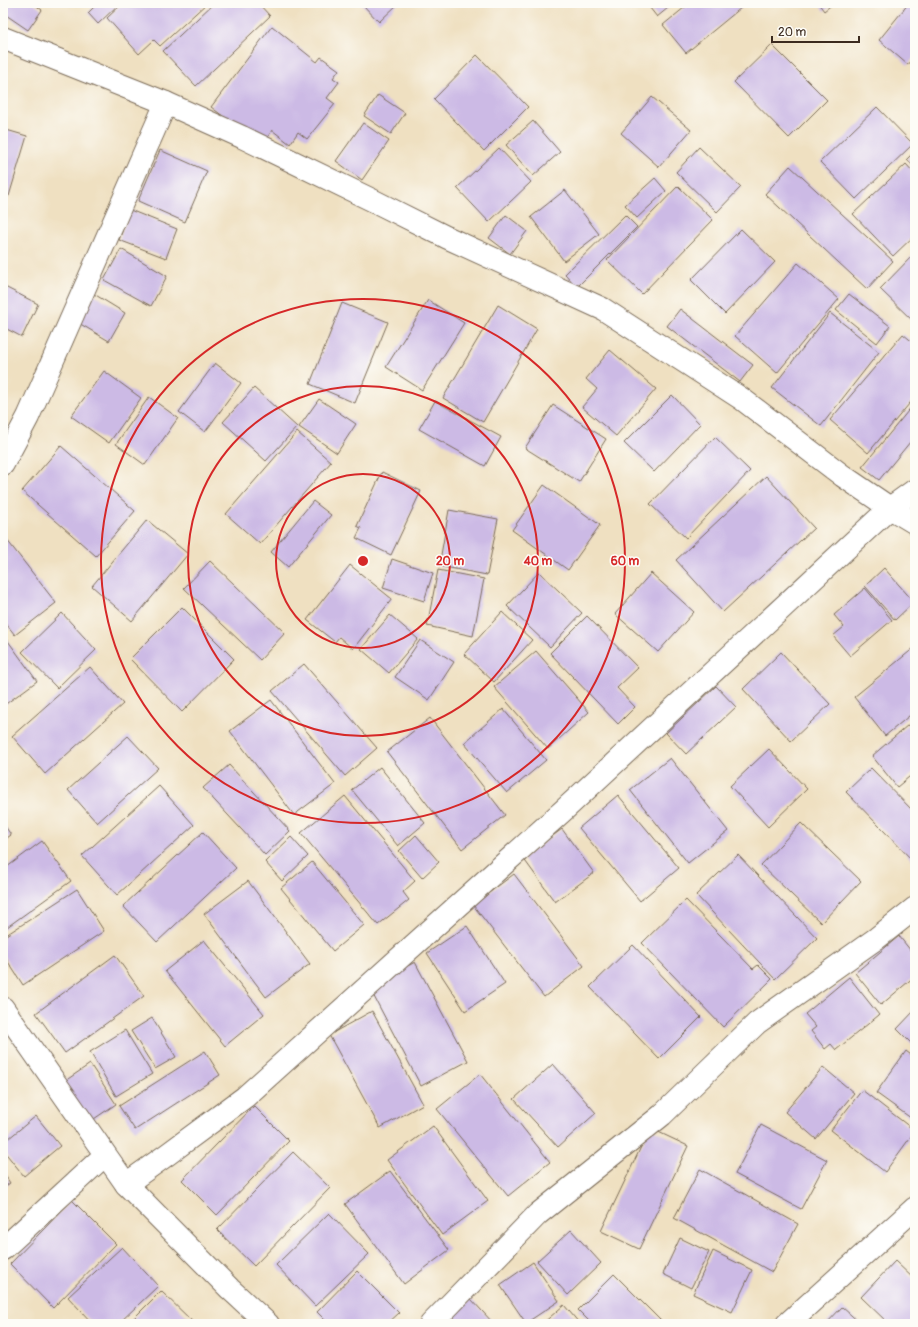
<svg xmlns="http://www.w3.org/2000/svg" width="918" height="1327" viewBox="0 0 918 1327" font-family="Pangolin,sans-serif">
	<rect width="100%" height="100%" fill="#fdfcf7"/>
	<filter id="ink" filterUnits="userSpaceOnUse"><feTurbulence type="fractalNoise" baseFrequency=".025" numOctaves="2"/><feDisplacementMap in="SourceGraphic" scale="8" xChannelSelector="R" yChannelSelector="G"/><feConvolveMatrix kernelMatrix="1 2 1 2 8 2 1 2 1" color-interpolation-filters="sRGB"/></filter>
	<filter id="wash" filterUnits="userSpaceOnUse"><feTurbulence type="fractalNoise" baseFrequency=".012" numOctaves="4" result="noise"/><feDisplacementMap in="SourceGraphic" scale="16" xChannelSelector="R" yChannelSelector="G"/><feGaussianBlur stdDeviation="0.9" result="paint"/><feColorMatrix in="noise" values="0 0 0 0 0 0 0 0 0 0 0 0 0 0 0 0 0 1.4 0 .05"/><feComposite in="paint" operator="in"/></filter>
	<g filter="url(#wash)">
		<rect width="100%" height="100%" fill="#efe0c1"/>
		<g id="blocks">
			<g fill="#ccbae5">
				<path d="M3,3H33L42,10L28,30L3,13Z"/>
				<path d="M98,3H120L98,24L88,13Z"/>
				<path d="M123,3H207L160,46L154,40L139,54L107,18Z"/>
				<path d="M214,3H258L270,16L196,86L163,51Z"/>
				<path d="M361,3H399L379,22Z"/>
				<path d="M646,3H674L657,17Z"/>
				<path d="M690,3H747L686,53L663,25Z"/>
				<path d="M818,3H834L824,11Z"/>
				<path d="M909,3H915V56L908,65L879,40Z"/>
				<path d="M272,26L317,62L321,57L339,70L333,78L339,82L327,98L335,104L307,139L298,132L290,144L272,130L266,140L253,139L211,107Z"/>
				<path d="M772,45L827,100L789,138L734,82Z"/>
				<path d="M477,55L528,107L484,151L434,99Z"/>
				<path d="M378,95L405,113L391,134L364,116Z"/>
				<path d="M652,97L691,130L659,167L621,133Z"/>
				<path d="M877,107L913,144L856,199L820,162Z"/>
				<path d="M533,121L560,152L533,176L506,145Z"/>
				<path d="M363,123L389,141L362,180L336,161Z"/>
				<path d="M3,129L27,136L9,196L3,195Z"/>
				<path d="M699,147L741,187L717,212L676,172Z"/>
				<path d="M499,148L531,182L489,222L457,188Z"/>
				<path d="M160,150L207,171L185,222L138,201Z"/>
				<path d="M915,151V168L907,159Z"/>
				<path d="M906,164L915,174V235L893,256L853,214Z"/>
				<path d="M790,166L893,261L867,289L765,194Z"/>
				<path d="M655,178L666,191L637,218L625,205Z"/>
				<path d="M678,186L713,220L642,294L607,260Z"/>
				<path d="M565,190L599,234L564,261L531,217Z"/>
				<path d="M130,210L177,229L166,258L119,240Z"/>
				<path d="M506,215L527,231L510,254L489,238Z"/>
				<path d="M625,215L637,227L577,287L565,274Z"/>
				<path d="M741,229L775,262L725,314L691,280Z"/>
				<path d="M121,249L167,276L151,306L104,280Z"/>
				<path d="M915,253V323L880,289Z"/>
				<path d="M798,263L839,299L777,373L735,336Z"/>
				<path d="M3,286L38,304L22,337L3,327Z"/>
				<path d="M94,294L125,313L109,341L77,322Z"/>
				<path d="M849,294L890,326L877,343L836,310Z"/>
				<path d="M428,300L464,323L422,390L386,367Z"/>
				<path d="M342,303L388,322L355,403L310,384Z"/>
				<path d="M498,305L537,329L483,422L443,398Z"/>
				<path d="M680,309L753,365L740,382L667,326Z"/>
				<path d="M830,313L879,352L821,426L772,388Z"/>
				<path d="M903,334L915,344V397L868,453L830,420Z"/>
				<path d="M610,350L656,389L616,436L582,407L597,389L586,379Z"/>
				<path d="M215,363L241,383L205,432L179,412Z"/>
				<path d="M104,371L141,398L109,443L71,416Z"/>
				<path d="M254,388L297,427L266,461L223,422Z"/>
				<path d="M672,395L700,424L654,472L624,443Z"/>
				<path d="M149,397L178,418L145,465L116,444Z"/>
				<path d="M319,399L356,424L337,453L299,427Z"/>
				<path d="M435,401L501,437L485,466L419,429Z"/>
				<path d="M553,405L606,439L579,482L525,448Z"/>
				<path d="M913,405L915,406V436L879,480L862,467Z"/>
				<path d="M297,432L331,462L260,544L226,514Z"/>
				<path d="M715,437L750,471L686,538L650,504Z"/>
				<path d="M61,446L135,511L96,556L22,491Z"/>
				<path d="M382,472L421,491L391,555L356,538L361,528L357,526Z"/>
				<path d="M766,476L814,528L723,612L676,560Z"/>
				<path d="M544,485L600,525L568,570L512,530Z"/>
				<path d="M313,501L331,515L288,567L271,552Z"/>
				<path d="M449,510L498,519L487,575L439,566Z"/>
				<path d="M147,520L188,554L132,621L92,586Z"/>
				<path d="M3,535L56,603L15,635L3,620Z"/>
				<path d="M392,559L433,573L424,601L383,588Z"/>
				<path d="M210,561L285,633L260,660L184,588Z"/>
				<path d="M350,565L392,599L353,649L339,637L335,642L307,620Z"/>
				<path d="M884,568L914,602L895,620L865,586Z"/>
				<path d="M438,570L484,579L473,636L427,626Z"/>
				<path d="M539,572L582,613L550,647L507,606Z"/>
				<path d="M651,573L694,612L658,652L615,614Z"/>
				<path d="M865,588L892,620L850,656L833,636L844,627L834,615Z"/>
				<path d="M182,607L234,659L182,712L130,659Z"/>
				<path d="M502,612L532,640L494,682L464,654Z"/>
				<path d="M62,613L96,650L57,688L22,652Z"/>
				<path d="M390,615L418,639L389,673L361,649Z"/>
				<path d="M587,616L638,668L617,688L635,707L618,724L550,653Z"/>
				<path d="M3,634L37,681L3,706Z"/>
				<path d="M420,640L454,662L429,700L395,677Z"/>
				<path d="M915,647V711L885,736L854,697Z"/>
				<path d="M536,651L589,712L548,749L494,687Z"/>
				<path d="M781,652L830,704L791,741L743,689Z"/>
				<path d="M304,664L377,748L345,776L272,691Z"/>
				<path d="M90,667L123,704L45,774L12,736Z"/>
				<path d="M716,686L736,707L686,754L666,733Z"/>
				<path d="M271,700L335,784L294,815L230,731Z"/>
				<path d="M503,709L546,760L507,793L464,743Z"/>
				<path d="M430,718L505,815L462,849L387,752Z"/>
				<path d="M915,719V772L897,787L872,756Z"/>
				<path d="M128,736L158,768L97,823L68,790Z"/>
				<path d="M769,749L807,789L768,827L730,786Z"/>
				<path d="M670,758L728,831L688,863L630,790Z"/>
				<path d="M229,765L290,831L265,855L203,788Z"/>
				<path d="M380,767L425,823L398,846L352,790Z"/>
				<path d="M871,768L915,813V863L846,792Z"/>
				<path d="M159,786L194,825L117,895L82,856Z"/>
				<path d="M618,795L679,868L640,901L579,828Z"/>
				<path d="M345,796L415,881L403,892L409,900L378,925L301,833Z"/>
				<path d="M3,823L11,835L3,841Z"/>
				<path d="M801,823L861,881L821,923L761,865Z"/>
				<path d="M562,829L594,873L555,902L523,858Z"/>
				<path d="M203,832L236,868L157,942L123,906Z"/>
				<path d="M416,835L439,862L422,878L399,851Z"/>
				<path d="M291,837L308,856L282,881L265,862Z"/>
				<path d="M42,841L71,881L3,930V870Z"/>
				<path d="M738,855L817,938L775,979L696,895Z"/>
				<path d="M312,862L364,925L333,951L281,888Z"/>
				<path d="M514,874L584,966L544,997L473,905Z"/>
				<path d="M248,881L310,964L266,997L204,914Z"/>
				<path d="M77,889L104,931L23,985L3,954V937Z"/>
				<path d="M686,900L753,969L758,965L772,979L723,1027L642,943Z"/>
				<path d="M467,926L505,984L465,1011L427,953Z"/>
				<path d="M899,936L915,956V976L881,1005L855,973Z"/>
				<path d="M204,940L264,1014L225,1046L165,971Z"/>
				<path d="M633,945L701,1017L659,1059L590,987Z"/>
				<path d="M115,955L144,996L65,1053L36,1013Z"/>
				<path d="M415,962L468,1061L421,1086L369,987Z"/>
				<path d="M849,977L879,1015L836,1050L831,1044L825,1049L811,1031L816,1027L805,1014Z"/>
				<path d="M915,1010V1047L897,1029Z"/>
				<path d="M372,1011L423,1104L380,1128L329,1035Z"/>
				<path d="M152,1018L176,1057L155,1069L131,1031Z"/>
				<path d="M125,1030L152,1074L116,1096L90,1052Z"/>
				<path d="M205,1051L220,1075L135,1130L119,1106Z"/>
				<path d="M906,1051L915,1058V1121L876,1093Z"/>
				<path d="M90,1064L116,1104L88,1123L62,1083Z"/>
				<path d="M553,1064L596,1113L558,1147L514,1099Z"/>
				<path d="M823,1067L854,1093L816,1139L785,1112Z"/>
				<path d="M480,1074L550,1162L508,1196L437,1109Z"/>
				<path d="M862,1090L915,1131L885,1172L831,1130Z"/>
				<path d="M254,1106L289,1141L217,1215L182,1180Z"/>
				<path d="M36,1116L60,1146L24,1176L3,1150V1143Z"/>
				<path d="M761,1125L827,1160L801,1209L735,1174Z"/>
				<path d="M433,1126L488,1201L442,1235L387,1160Z"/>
				<path d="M650,1128L688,1146L639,1249L601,1231Z"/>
				<path d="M293,1152L330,1188L254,1266L217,1230Z"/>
				<path d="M700,1169L798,1224L772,1272L674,1218Z"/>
				<path d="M390,1171L449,1250L404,1284L345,1204Z"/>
				<path d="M3,1172L10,1183L3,1188Z"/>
				<path d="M72,1200L116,1244L53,1308L10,1264Z"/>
				<path d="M329,1213L369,1254L315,1306L276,1265Z"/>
				<path d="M571,1230L601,1263L568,1295L537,1261Z"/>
				<path d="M680,1238L709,1252L691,1288L663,1274Z"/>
				<path d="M122,1247L158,1286L118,1324H93L68,1297Z"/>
				<path d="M713,1251L752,1270L732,1312L693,1294Z"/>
				<path d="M895,1261L915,1280V1324H889L861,1297Z"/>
				<path d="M533,1262L559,1301L526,1323L500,1285Z"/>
				<path d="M357,1271L399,1313L387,1324H329L317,1312Z"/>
				<path d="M614,1274L664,1324H592L578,1310Z"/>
				<path d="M161,1291L195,1324H128Z"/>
				<path d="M471,1299L494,1324H444Z"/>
				<path d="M564,1305L580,1324H542Z"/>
				<path d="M842,1307L861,1324H826Z"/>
			</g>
		</g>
	</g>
	<g filter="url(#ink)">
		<use href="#blocks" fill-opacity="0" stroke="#7a6a57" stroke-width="1"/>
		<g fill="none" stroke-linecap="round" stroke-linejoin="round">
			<defs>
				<g id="street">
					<path d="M3,38L166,103L242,137L374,201L446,237L603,309L742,399L843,476L890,508L915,523"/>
					<path d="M3,464L28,417L166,103"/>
					<path d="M3,1008L126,1184L230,1289L268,1324"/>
					<path d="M126,1184L168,1154L245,1097L565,809L890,508L915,490"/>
					<path d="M3,1249L105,1155"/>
					<path d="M431,1324L538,1214L662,1115L757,1023L877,938L915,908"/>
					<path d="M787,1324L915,1208"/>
				</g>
			</defs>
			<use href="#street" stroke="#7a6a57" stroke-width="24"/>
			<use href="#street" stroke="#fff" stroke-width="22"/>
		</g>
	</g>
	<g fill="none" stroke="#d62828" stroke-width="2">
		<circle cx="363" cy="561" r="87"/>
		<circle cx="363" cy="561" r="175"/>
		<circle cx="363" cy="561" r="262"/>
	</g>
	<circle cx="363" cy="561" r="6" fill="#d62828" stroke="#fdfcf7" stroke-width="2"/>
	<g font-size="12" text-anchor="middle" font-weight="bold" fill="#d62828" stroke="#fdfcf7" stroke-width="3" stroke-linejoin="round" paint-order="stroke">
		<text x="450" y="565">20 m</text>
		<text x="538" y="565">40 m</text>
		<text x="625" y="565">60 m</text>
	</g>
	<rect width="918" height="1327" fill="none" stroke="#fdfcf7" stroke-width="16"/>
	<path d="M772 36v6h87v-6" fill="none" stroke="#3b2a1e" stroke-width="2"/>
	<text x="778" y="36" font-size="12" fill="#3b2a1e" stroke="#fdfcf7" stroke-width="3" paint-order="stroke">20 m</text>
</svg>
